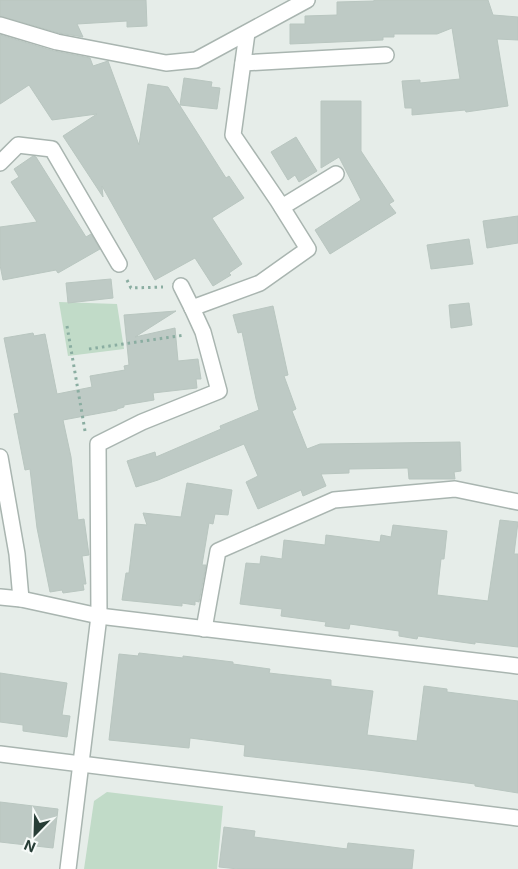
<svg xmlns="http://www.w3.org/2000/svg" width="518" height="869" viewBox="0 0 518 869" font-family="Inter,sans-serif">
	<rect width="100%" height="100%" fill="#e6ede9"/>
	<g fill="#c1dbc8">
		<path d="M59,302L117,304L124,349L68,356Z"/>
		<path d="M107,792L223,806L217,869H84L94,801Z"/>
	</g>
	<g fill="#becac5" stroke="#b9c6c0">
		<path d="M0,0H146L147,26L127,27V21L77,24L83,37L59,33L0,16Z"/>
		<path d="M374,0H488L493,15L518,17V40L497,39L508,106L466,112L465,110L412,115V108H405L402,81L420,80V83L460,79L452,28L437,34H394V37H383V40L290,44V24H305V16L337,15V2L374,1Z"/>
		<path d="M0,35L54,51L90,58L93,66L108,61L139,145L148,84L168,87L226,178L229,176L244,198L212,218L242,264L229,273L231,275L213,286L195,258L155,280L102,186L103,197L63,136L97,114L52,120L29,85L0,104Z"/>
		<path d="M184,78L212,82L211,87L220,88L217,109L180,105Z"/>
		<path d="M321,101H361V151L394,201L389,204L396,213L330,254L315,230L361,200L339,157L321,168Z"/>
		<path d="M296,137L317,171L299,182L295,175L288,180L271,152Z"/>
		<path d="M33,156L36,157L86,237L91,234L100,249L58,273L56,270L3,280L0,265V227L37,222L11,182L19,177L14,169Z"/>
		<path d="M518,216V243L487,248L483,221Z"/>
		<path d="M469,239L473,264L431,269L427,245Z"/>
		<path d="M111,279L113,298L68,303L66,283Z"/>
		<path d="M469,303L472,325L451,328L449,305Z"/>
		<path d="M273,306L288,375L284,376L296,409L292,411L307,449L320,444L460,442L461,471L454,472L455,479H409L408,468L349,469V473L321,474L326,486L303,496L301,490L258,509L246,482L258,476L244,444L158,480L136,487L127,461L155,452L156,457L221,429L220,426L259,410L256,399L242,332L238,333L233,315Z"/>
		<path d="M176,311L135,337L175,328L178,361L198,359L201,379H196L197,388L153,393L154,400L124,405V407L117,409V410L63,420L71,457L78,520L84,519L89,555L82,556L86,584H83L84,590L63,593L62,590L50,592L37,528L30,469L25,470L14,414L19,413L4,338L33,333L34,336L45,334L57,394L92,387L90,376L125,370L124,366L129,365L124,315Z"/>
		<path d="M187,483L232,490L228,515L215,514L213,524L209,523L202,565H206L199,602L195,601V605L182,603V606L122,600L126,573H129L135,524L147,525L143,513L181,517Z"/>
		<path d="M500,520L518,522L514,554H518V647L475,642V644L418,636L417,639L399,636V631L350,624L349,629L325,626L326,622L281,616L282,609L240,604L246,563L260,564L261,556L282,559L284,540L325,545L326,535L380,542L381,535L391,537L393,525L447,531L444,559H441L437,595L488,601Z"/>
		<path d="M139,653L183,658V656L233,662V664L270,669L269,673L331,680V686L373,691L367,735L417,741L424,686L447,689V692L518,701V793L475,786V784L368,770L244,756L245,745L190,738L189,748L109,740L119,654L138,656Z"/>
		<path d="M0,673L67,683L62,715L70,716L67,737L23,731V725L0,722Z"/>
		<path d="M0,802L58,809L53,848L0,842Z"/>
		<path d="M224,827L255,831L254,837L347,849L348,843L414,850L412,869H238L219,867Z"/>
	</g>
	<g fill="none" stroke-linecap="round" stroke-linejoin="round">
		<defs>
			<g id="street">
				<path d="M0,25L57,42L166,63L196,60L307,0"/>
				<path d="M243,63L386,55"/>
				<path d="M0,163L18,145L52,149L119,264"/>
				<path d="M282,207L336,174"/>
				<path d="M181,286L192,308"/>
				<path d="M0,457L17,554L21,599"/>
				<path d="M0,597L21,599L99,616L518,666"/>
				<path d="M204,629L218,551L334,500L455,489L518,502"/>
				<path d="M0,754L518,818"/>
				<path d="M68,869L99,616L98,444L142,422L219,391L203,332L192,308L260,283L308,249L278,201L233,135L247,33"/>
			</g>
		</defs>
		<use href="#street" stroke="#a9b5b0" stroke-width="18"/>
		<g stroke="#8aada1" stroke-width="3" stroke-dasharray="2.5 4" stroke-linecap="butt">
			<path d="M127,280L131,288L163,287"/>
			<path d="M67,326L85,431"/>
			<path d="M89,349L185,335"/>
		</g>
		<use href="#street" stroke="#fff" stroke-width="15"/>
	</g>
	<g transform="translate(35 834) rotate(203)" stroke="#f6faf8" stroke-width="4" paint-order="stroke">
	<path d="M0-4L9 19L0 12L-9 19Z" fill="#273d36"/>
	<text y="-8" font-size="14" font-weight="bold" text-anchor="middle" fill="#273d36">N</text>
	</g>
</svg>
